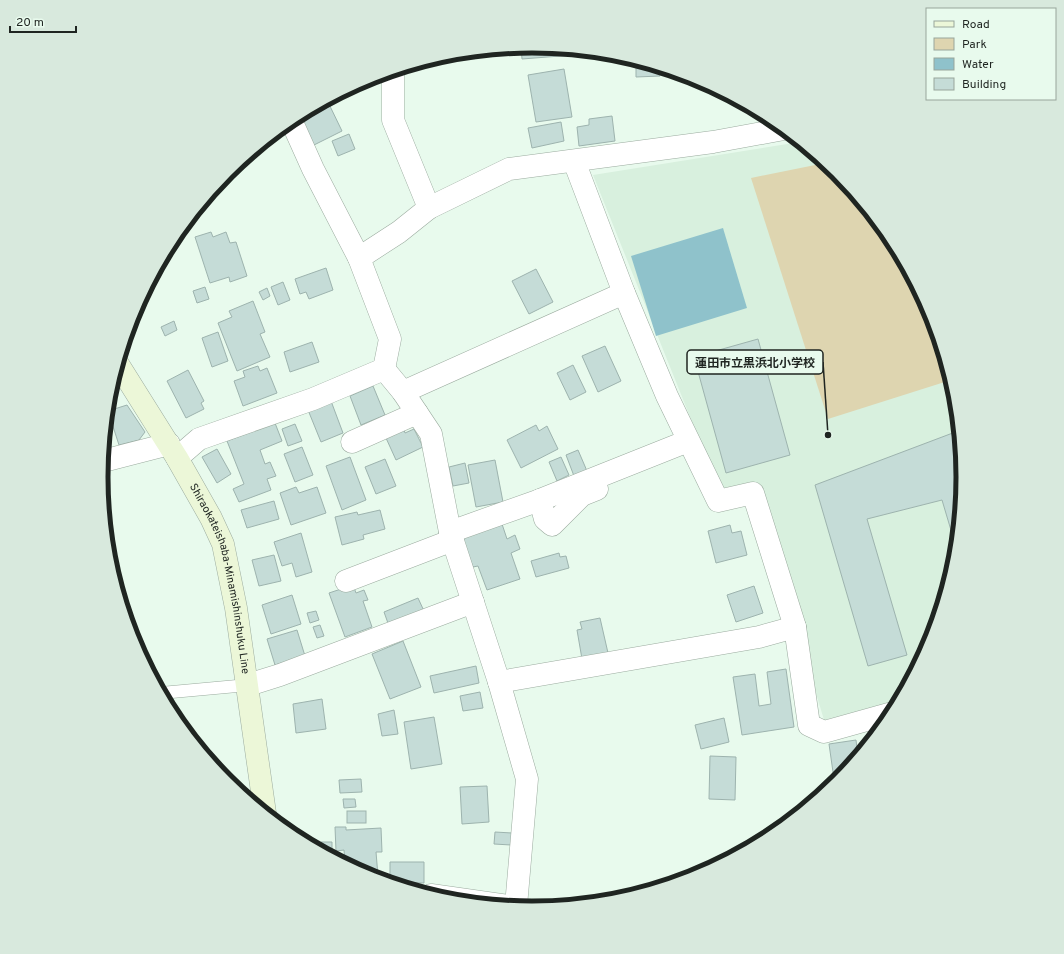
<svg xmlns="http://www.w3.org/2000/svg" width="1064" height="954" viewBox="0 0 1064 954" font-family="Overpass,'Noto Sans JP',sans-serif">
	<rect width="100%" height="100%" fill="#e8faed"/>
	<path fill="#d8f0de" d="M800,142L837,172L890,238L930,312L955,393L963,477L955,561L930,642L899,700L824,720L753,482L719,489L593,175Z"/>
	<path fill="#ded5b0" d="M825,163L837,172L890,238L930,312L951,380L828,419L751,178Z"/>
	<path fill="#8fc2cb" d="M723,228L747,308L656,336L631,256Z"/>
	<g fill="#c5dcd7" stroke="#9db3ae">
		<path d="M532,46L598,53L522,59L521,47Z"/>
		<path d="M636,60L660,68V76L636,77Z"/>
		<path d="M564,69L572,117L536,122L528,75Z"/>
		<path d="M327,100L342,131L314,145L299,115Z"/>
		<path d="M612,116L615,141L579,146L577,127L589,125V119Z"/>
		<path d="M561,122L564,141L532,148L528,128Z"/>
		<path d="M349,134L355,149L338,156L332,141Z"/>
		<path d="M211,232L213,237L226,232L230,243L236,242L247,276L230,282L229,277L210,283L195,237Z"/>
		<path d="M326,268L333,290L309,299L306,292L300,294L295,279Z"/>
		<path d="M536,269L553,302L529,314L512,281Z"/>
		<path d="M283,282L290,300L278,305L271,287Z"/>
		<path d="M205,287L209,299L197,303L193,291Z"/>
		<path d="M267,288L270,296L263,300L259,292Z"/>
		<path d="M253,301L265,332L260,334L270,357L237,371L218,323L232,317L229,311Z"/>
		<path d="M174,321L177,330L165,336L161,327Z"/>
		<path d="M218,332L228,361L212,367L202,338Z"/>
		<path d="M758,339L790,455L726,473L694,357Z"/>
		<path d="M312,342L319,362L290,372L284,352Z"/>
		<path d="M605,346L621,381L598,392L582,356Z"/>
		<path d="M573,365L586,392L570,400L557,373Z"/>
		<path d="M258,366L260,371L267,368L277,393L243,406L234,381L245,377L243,371Z"/>
		<path d="M188,370L204,401L201,403L204,409L186,418L167,381Z"/>
		<path d="M373,386L385,415L361,425L350,396Z"/>
		<path d="M331,401L343,433L321,442L308,410Z"/>
		<path d="M127,405L145,432L139,440L119,445L108,411Z"/>
		<path d="M275,423L282,441L260,450L265,464L270,462L276,476L267,479L271,490L239,502L233,489L244,484L227,441Z"/>
		<path d="M295,424L302,441L288,446L282,429Z"/>
		<path d="M536,425L539,431L547,426L558,449L521,468L507,440Z"/>
		<path d="M414,429L423,447L396,460L386,438L404,430L405,433Z"/>
		<path d="M106,430L109,442L104,444Z"/>
		<path d="M958,431L963,477L956,547L942,500L867,519L907,655L868,666L815,485Z"/>
		<path d="M302,447L313,475L295,482L284,454Z"/>
		<path d="M217,449L231,474L217,483L202,457Z"/>
		<path d="M578,450L587,471L574,476L566,455Z"/>
		<path d="M350,457L366,500L342,510L326,466Z"/>
		<path d="M561,457L569,475L557,481L549,462Z"/>
		<path d="M385,459L396,486L376,494L365,467Z"/>
		<path d="M495,460L503,502L476,507L468,465Z"/>
		<path d="M465,463L469,483L453,486L449,467Z"/>
		<path d="M296,487L299,493L317,487L326,513L291,525L280,493Z"/>
		<path d="M274,501L279,519L247,528L241,510Z"/>
		<path d="M380,510L385,529L363,535L364,539L342,545L335,517L357,512L358,515Z"/>
		<path d="M502,524L507,539L515,535L520,549L511,553L520,579L487,590L478,566L473,567L462,538Z"/>
		<path d="M730,525L732,533L741,531L747,555L716,563L708,531Z"/>
		<path d="M301,533L312,572L296,577L292,563L282,566L274,542Z"/>
		<path d="M559,553L560,557L566,556L569,568L536,577L531,561Z"/>
		<path d="M274,555L281,581L259,586L252,560Z"/>
		<path d="M353,585L356,593L364,590L368,600L363,601L372,627L345,637L329,593Z"/>
		<path d="M754,586L763,613L736,622L727,595Z"/>
		<path d="M292,595L301,624L271,634L262,605Z"/>
		<path d="M418,598L424,611L389,626L384,612Z"/>
		<path d="M316,611L319,620L310,623L307,613Z"/>
		<path d="M600,618L608,653L582,659L577,630L582,629L580,622Z"/>
		<path d="M320,625L324,636L317,638L313,627Z"/>
		<path d="M297,630L305,656L275,665L267,639Z"/>
		<path d="M403,641L421,687L390,699L372,654Z"/>
		<path d="M476,666L479,683L434,693L430,676Z"/>
		<path d="M786,669L794,727L742,735L733,677L755,674L759,706L771,704L767,672Z"/>
		<path d="M480,692L483,708L463,711L460,696Z"/>
		<path d="M322,699L326,729L296,733L293,704Z"/>
		<path d="M394,710L398,734L382,736L378,714Z"/>
		<path d="M434,717L442,764L411,769L404,722Z"/>
		<path d="M724,718L729,742L701,749L695,725Z"/>
		<path d="M856,740L858,756L840,778L834,779L829,744Z"/>
		<path d="M710,756L736,757L735,800L709,799Z"/>
		<path d="M361,779L362,792L340,793L339,780Z"/>
		<path d="M487,786L489,822L462,824L460,787Z"/>
		<path d="M343,799H355L356,807L344,808Z"/>
		<rect x="347" y="811" width="19" height="12"/>
		<path d="M335,827H346V830L381,828L382,852H376L378,876L367,875L345,863L344,850L336,851Z"/>
		<path d="M495,832L512,833L511,845L494,844Z"/>
		<path d="M321,842H332V852L321,851Z"/>
		<path d="M390,862H424V883L390,882Z"/>
	</g>
	<g fill="none" stroke-linecap="round" stroke-linejoin="round">
		<defs>
			<path id="lane" d="M161,693L248,685"/>
			<g id="street">
				<path d="M393,71V120L429,208"/>
				<path d="M291,120L313,169L359,258"/>
				<path d="M574,161L624,293L667,396L718,501L753,493L795,627L809,725L824,732L892,713"/>
				<path d="M384,369L390,339L359,258L399,232L429,208L509,169L713,142L784,129"/>
				<path d="M384,369L403,392L431,434L450,532L499,682L527,779L516,906"/>
				<path d="M403,392L624,293"/>
				<path d="M352,442L417,413"/>
				<path d="M177,458L199,439L313,399L384,369"/>
				<path d="M103,461L169,444"/>
				<path d="M540,500L545,519L552,525L582,495L597,489"/>
				<path d="M450,532L540,500L688,441"/>
				<path d="M346,581L453,540"/>
				<path d="M499,682L759,637L795,627"/>
				<path d="M248,685L280,675L473,602"/>
				<path d="M431,895L508,906"/>
			</g>
			<g id="secondary">
				<path id="s1" d="M118,364L177,458L211,518L223,544L236,608L265,813"/>
			</g>
		</defs>
		<use href="#lane" stroke="#9bab9f" stroke-width="13"/>
		<use href="#street" stroke="#9bab9f" stroke-width="23"/>
		<use href="#secondary" stroke="#9bab9f" stroke-width="23"/>
		<use href="#lane" stroke="#fff" stroke-width="12"/>
		<use href="#street" stroke="#fff" stroke-width="22"/>
		<use href="#secondary" stroke="#ecf7d8" stroke-width="22"/>
	</g>
	<g text-anchor="middle" dominant-baseline="central" stroke-width="4" stroke-linejoin="round" paint-order="stroke">
		<g font-size="11" fill="#1f2521" stroke="#e8faed">
			<text stroke="none"><textPath href="#s1" startOffset="241">Shiraokateishaba-Minamishinshuku Line</textPath></text>
		</g>
	</g>
	<path d="M0 0H1064V954H0ZM108 477a424 424 0 1 1 848 0a424 424 0 1 1-848 0Z" fill="#d8e9dd" fill-rule="evenodd"/>
	<path fill="none" stroke="#1f2521" stroke-width="5" d="M108 477a424 424 0 1 1 848 0a424 424 0 1 1-848 0Z"/>
	<path fill="none" stroke="#1f2521" stroke-width="1.5" d="M828 435L823 362"/>
	<circle fill="#1f2521" stroke="#e8faed" stroke-width="1.5" cx="828" cy="435" r="4"/>
	<rect fill="#e8faed" stroke="#1f2521" stroke-width="1.5" x="687" y="350" width="136" height="24" rx="4"/>
	<g font-size="12" text-anchor="middle" font-weight="bold" fill="#1f2521">
		<text x="755" y="367">蓮田市立黒浜北小学校</text>
	</g>
	<rect x="926" y="8" width="130" height="92" fill="#e8faed" stroke="#98a59b"/>
	<rect x="934" y="21" width="20" height="6" fill="#ecf7d8" stroke="#98a59b"/>
	<text x="962" y="28" font-size="12" fill="#1f2521">Road</text>
	<rect x="934" y="38" width="20" height="12" fill="#ded5b0" stroke="#98a59b"/>
	<text x="962" y="48" font-size="12" fill="#1f2521">Park</text>
	<rect x="934" y="58" width="20" height="12" fill="#8fc2cb" stroke="#98a59b"/>
	<text x="962" y="68" font-size="12" fill="#1f2521">Water</text>
	<rect x="934" y="78" width="20" height="12" fill="#c5dcd7" stroke="#98a59b"/>
	<text x="962" y="88" font-size="12" fill="#1f2521">Building</text>
	<path d="M10 26v6h66v-6" fill="none" stroke="#1f2521" stroke-width="2"/>
	<text x="16" y="26" font-size="12" fill="#1f2521" stroke="#e8faed" stroke-width="3" paint-order="stroke">20 m</text>
</svg>
